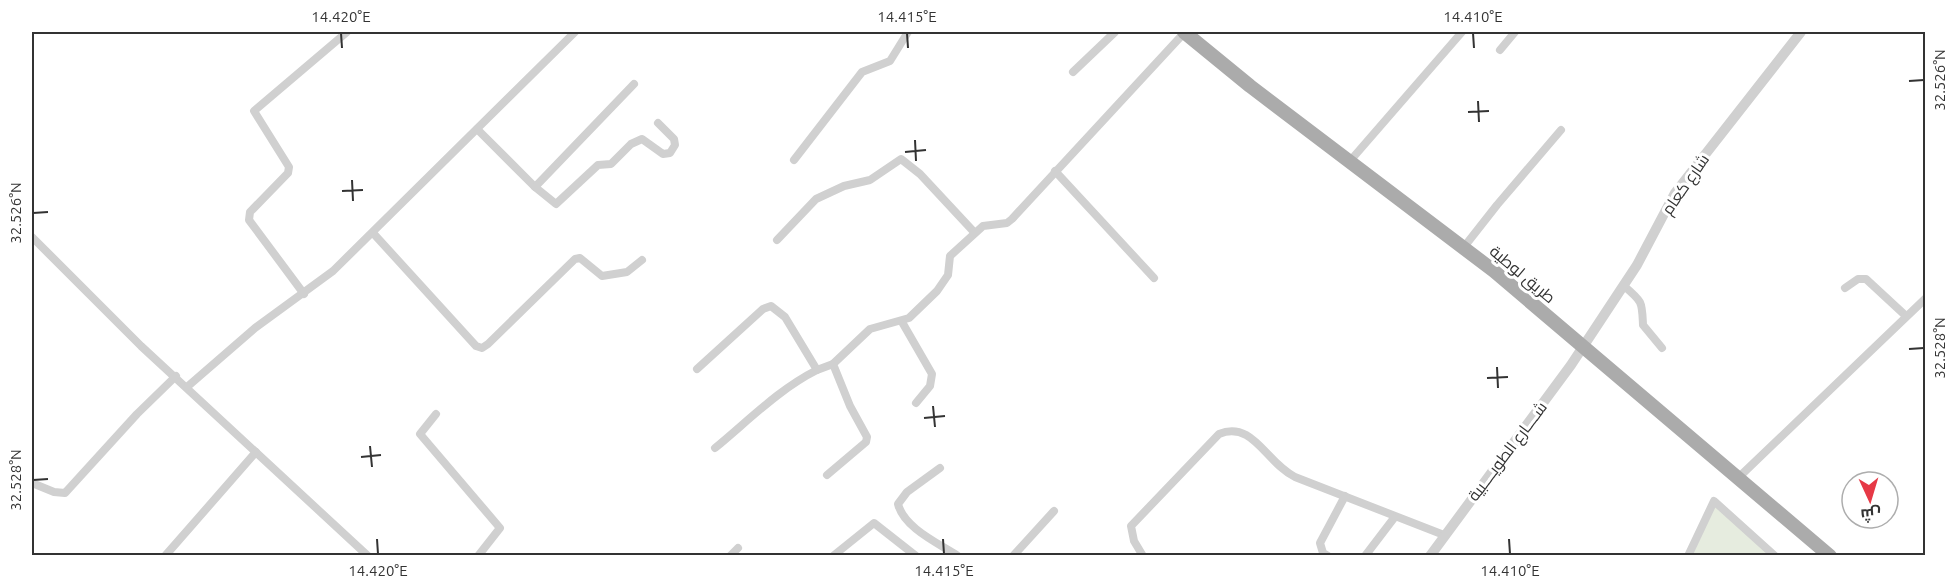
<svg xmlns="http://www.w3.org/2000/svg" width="1957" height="587" viewBox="0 0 1957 587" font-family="Ubuntu,Cairo,sans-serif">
	<rect width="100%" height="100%" fill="#fff"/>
	<path fill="#e6ecdf" d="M1715,503L1770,556H1692Z"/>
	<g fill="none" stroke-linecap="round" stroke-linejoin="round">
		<g stroke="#d0d0d0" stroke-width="8">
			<path d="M1500,50L1515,32"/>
			<path d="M1073,72L1115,32"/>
			<path d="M477,129L535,187L634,84"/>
			<path d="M794,160L862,72L890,61L908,32"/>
			<path d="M1350,161L1462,32"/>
			<path d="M1055,171L1154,278"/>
			<path d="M535,187L556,204L598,165L611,164L631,144L642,139L663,154L670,153L675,145L674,139L658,123"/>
			<path d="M373,233L476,346L482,348L488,344L575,259L580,258L602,276L627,272L642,260"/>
			<path d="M32,237L141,346L368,556"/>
			<path d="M777,240L816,199L844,186L870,180L901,159L920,174L974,232"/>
			<path d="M1464,247L1497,205L1561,130"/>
			<path d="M1624,286C1643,302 1642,302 1643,325L1662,348"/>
			<path d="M1845,288L1858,279H1866L1906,316"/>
			<path d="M304,294L249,220L250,212L288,173L289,167L254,111L347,32"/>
			<path d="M902,322L932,374L930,386L916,403"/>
			<path d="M697,369L763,309L771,306L785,317L817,370L833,364"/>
			<path d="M187,387L255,328L333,271L575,32"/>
			<path d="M436,414L420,434L500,528L478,556"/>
			<path d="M715,448C748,421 779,389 817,370"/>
			<path d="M940,468L907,492L898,504C904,528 938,543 958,556"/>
			<path d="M827,475L866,442L867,437L850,406L833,364L870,329L909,318L937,291L948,275L950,256L983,226L1007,223L1012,219L1185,32"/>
			<path d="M1738,478L1926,298"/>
			<path d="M32,483L54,492L65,493L137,414L176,376"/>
			<path d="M165,556L256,452"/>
			<path d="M730,556L738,548"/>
			<path d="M833,556L874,523L916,556"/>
			<path d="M1013,556L1054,511"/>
			<path d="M1143,556L1134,541L1131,526L1219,434C1253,420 1266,463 1295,477L1444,535"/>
			<path d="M1328,556L1323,553L1320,543L1345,496"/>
			<path d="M1365,556L1394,518"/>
			<path d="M1688,556L1714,501L1775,556"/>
		</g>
		<path stroke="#d0d0d0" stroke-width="10" d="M1430,556L1571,365L1637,265L1675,193L1801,32"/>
		<path stroke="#ababab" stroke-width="14" d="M1184,32L1250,86L1494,271L1830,556"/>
	</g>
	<path fill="none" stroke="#333" stroke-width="2" d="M341,33L342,48M907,33L908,48M1473,33L1474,48M1909,81L1924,80M1478,101L1479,122M1468,112L1489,111M915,140L916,161M905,152L926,150M352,180L353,201M342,191L363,190M33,213L48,212M1909,349L1924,348M1497,367L1498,388M1487,378L1508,377M933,406L935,427M924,418L945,416M370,446L372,467M361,457L381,455M33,480L48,479M377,539L378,554M943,539L944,554M1509,539L1510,554"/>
	<g text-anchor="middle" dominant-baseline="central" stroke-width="6" stroke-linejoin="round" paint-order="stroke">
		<g font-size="16" fill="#333" stroke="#fff">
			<text transform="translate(1685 184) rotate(-55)">شارع كعام</text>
			<text transform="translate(1523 274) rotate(40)">طريق لوطية</text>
			<text transform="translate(1507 451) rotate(-53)">شــــارع الطويــــبية</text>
		</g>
	</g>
	<rect width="1957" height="587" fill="none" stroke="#ffffff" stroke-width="66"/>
	<g transform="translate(1870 500) rotate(176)"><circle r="28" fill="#ffffff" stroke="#adadad" stroke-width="1.5"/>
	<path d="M0-4.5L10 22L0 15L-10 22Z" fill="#e63946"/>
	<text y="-9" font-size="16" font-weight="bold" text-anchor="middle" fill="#333333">ش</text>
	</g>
	<rect x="33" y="33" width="1891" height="521" fill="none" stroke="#333" stroke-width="2"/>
	<g font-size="15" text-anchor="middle" fill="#333">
		<text x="341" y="22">14.420°E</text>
		<text x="907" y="22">14.415°E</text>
		<text x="1473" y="22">14.410°E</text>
		<text transform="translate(1940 80) rotate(-90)" y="5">32.526°N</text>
		<text transform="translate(16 213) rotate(-90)" y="5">32.526°N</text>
		<text transform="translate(1940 348) rotate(-90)" y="5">32.528°N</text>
		<text transform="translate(16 480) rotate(-90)" y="5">32.528°N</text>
		<text x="378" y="576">14.420°E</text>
		<text x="944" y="576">14.415°E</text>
		<text x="1510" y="576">14.410°E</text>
	</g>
</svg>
